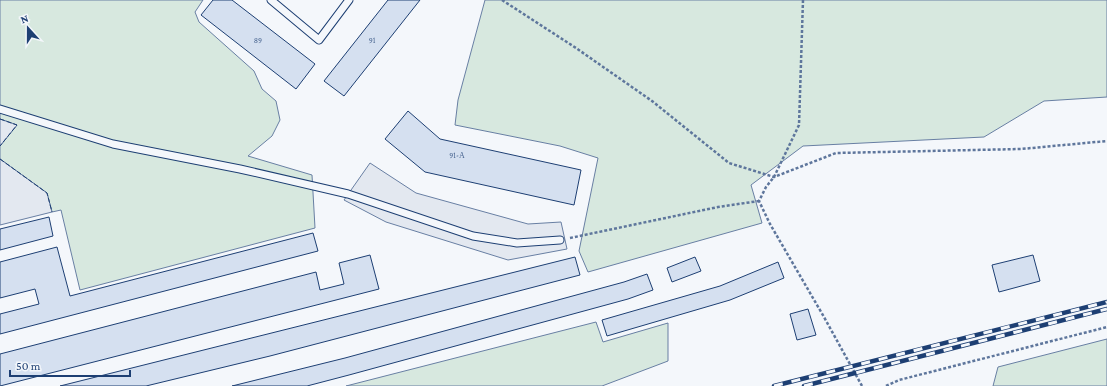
<svg xmlns="http://www.w3.org/2000/svg" width="1107" height="386" viewBox="0 0 1107 386" font-family="'Crimson Pro',serif">
	<rect width="100%" height="100%" fill="#f4f7fb"/>
	<g fill="#d7e8df" stroke="#687fa3">
		<path d="M0,0H203L195,12L199,22L254,71L262,89L276,101L280,120L272,136L248,156L312,175L315,228L80,290L61,210L52,212L47,193L0,159V146L17,125L0,119Z"/>
		<path d="M485,0H1107V97L1044,101L984,137L803,146L751,185L762,223L588,272L579,251L598,158L560,146L455,125L458,100Z"/>
		<path d="M596,322L603,342L668,323V361L602,386H346Z"/>
		<path d="M1107,339V386H993L998,367Z"/>
	</g>
	<g fill="#e3e8f0" stroke="#687fa3">
		<path d="M0,119L17,125L0,146Z"/>
		<path d="M0,159L47,193L52,212L0,225Z"/>
		<path d="M370,163L416,193L528,224L561,222L567,249L508,260L386,222L344,200Z"/>
	</g>
	<g fill="#d5e0f0" stroke="#1d3f73">
		<path d="M213,0H232L315,64L296,89L201,15Z"/>
		<path d="M388,0H420L344,96L324,81Z"/>
		<path d="M408,111L440,139L581,170L574,205L425,172L385,139Z"/>
		<path d="M49,217L53,236L0,250V229Z"/>
		<path d="M313,233L318,251L0,334V314L39,304L35,289L0,298V262L57,247L70,296Z"/>
		<path d="M370,255L379,289L0,386V354L316,272L320,290L344,284L339,263Z"/>
		<path d="M1033,255L1040,281L999,292L992,265Z"/>
		<path d="M575,257L580,275L270,356L146,386H60Z"/>
		<path d="M695,257L701,271L672,282L667,268Z"/>
		<path d="M778,262L784,278L730,300L607,336L602,320L720,286Z"/>
		<path d="M647,274L653,290L628,299L349,375L307,386H232L345,358L624,282Z"/>
		<path d="M808,309L816,335L797,340L790,314Z"/>
	</g>
	<g fill="none" stroke-linecap="round" stroke-linejoin="round">
		<defs>
			<g id="service">
				<path d="M271,0L319,40L349,0"/>
				<path d="M0,109L113,144L240,169L348,194L473,236L517,243L560,240"/>
			</g>
		</defs>
		<use href="#service" stroke="#1d3f73" stroke-width="9"/>
		<g stroke="#5e769c" stroke-width="2.5" stroke-dasharray="3 2" stroke-linecap="butt">
			<path d="M502,0L576,48L652,101L729,163L774,177L836,153L1021,149L1107,141"/>
			<path d="M803,0L799,125L774,177L766,187L759,201L770,224L824,317L862,386"/>
			<path d="M570,238L718,207L759,201"/>
			<path d="M886,386L899,380L1107,327"/>
		</g>
		<use href="#service" stroke="#f4f7fb" stroke-width="7"/>
		<defs>
			<g id="rail">
				<path d="M774,386L1107,302"/>
				<path d="M804,386L1107,309"/>
			</g>
		</defs>
		<use href="#rail" stroke="#1d3f73" stroke-width="4.5"/>
		<use href="#rail" stroke="#f4f7fb" stroke-width="3" stroke-dasharray="9" stroke-linecap="butt"/>
		<g stroke="#1d3f73" stroke-width="1" stroke-dasharray="5 2" stroke-linecap="butt">
			<path d="M0,119L17,125L0,146"/>
			<path d="M0,159L47,193L52,212"/>
		</g>
	</g>
	<g text-anchor="middle" dominant-baseline="central" stroke-width="3" stroke-linejoin="round" paint-order="stroke">
		<g font-size="8" fill="#4b6792">
			<text x="258" y="40">89</text>
			<text x="372" y="40">91</text>
			<text x="457" y="155">91-А</text>
		</g>
	</g>
	<g transform="translate(28 28) rotate(339)" stroke="#f4f7fb" stroke-width="3" paint-order="stroke">
	<path d="M0-3L7 15L0 10L-7 15Z" fill="#1d3f73"/>
	<text y="-6" font-size="11" font-weight="bold" text-anchor="middle" fill="#1d3f73">N</text>
	</g>
	<path d="M10 370v6h120v-6" fill="none" stroke="#1d3f73" stroke-width="2"/>
	<text x="16" y="370" font-size="12" fill="#1d3f73" stroke="#f4f7fb" stroke-width="3" paint-order="stroke">50 m</text>
</svg>
